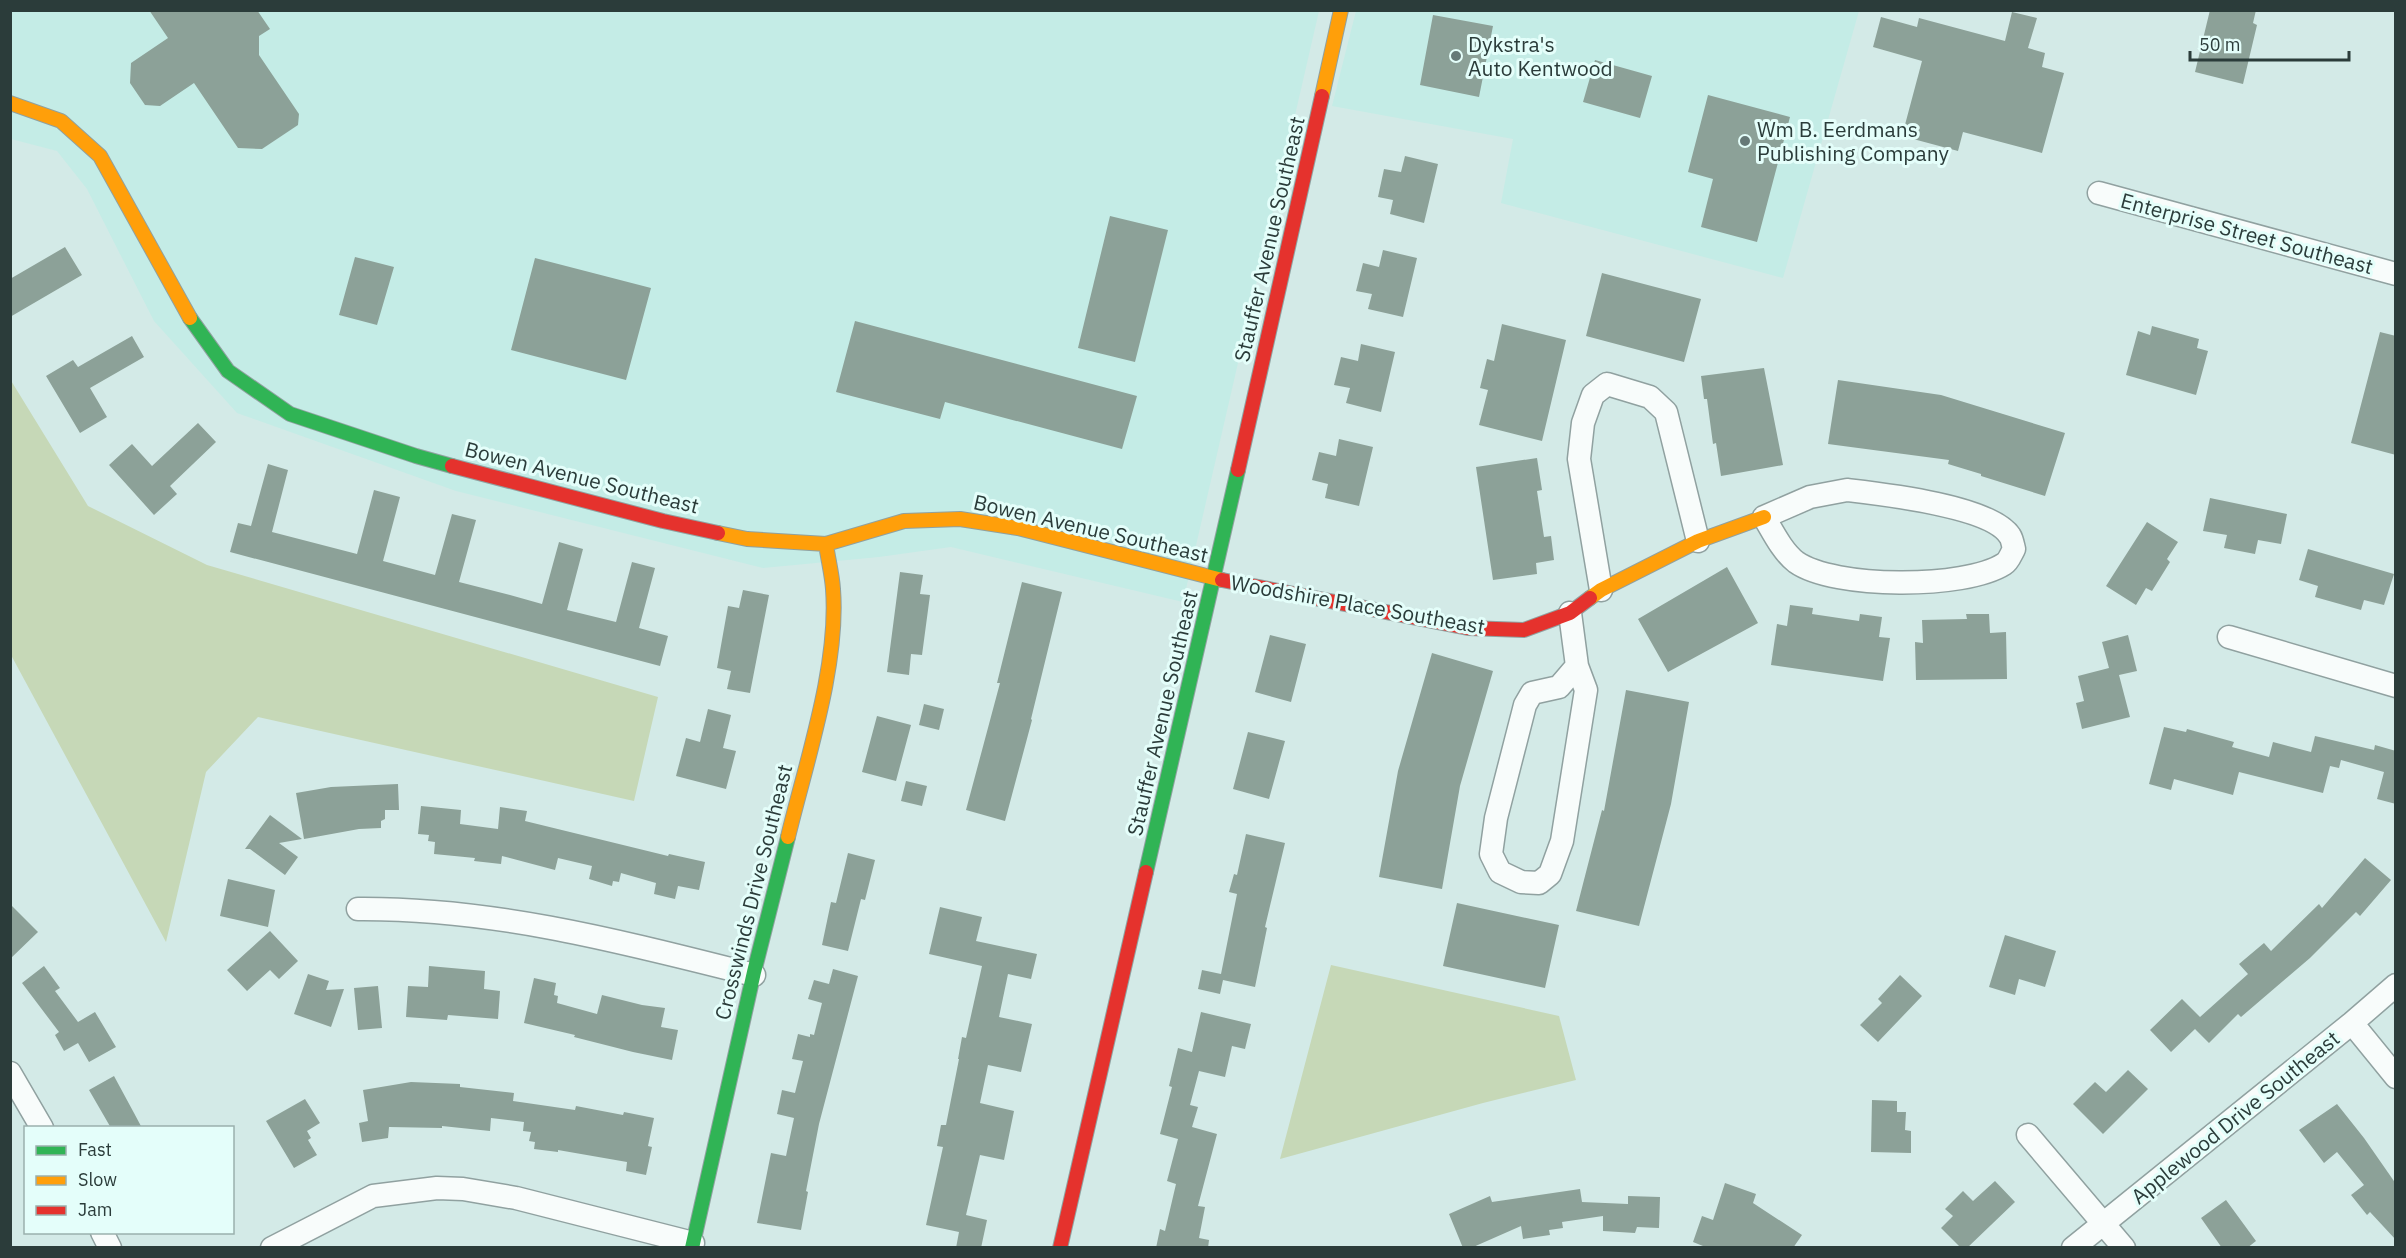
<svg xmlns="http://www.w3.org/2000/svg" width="2406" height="1258" font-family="'IBM Plex Sans',sans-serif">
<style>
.built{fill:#c4ece6}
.green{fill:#c6d8b7}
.building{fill:#8ca198}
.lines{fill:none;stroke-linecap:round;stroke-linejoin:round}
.street-casing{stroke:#90a1a0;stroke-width:25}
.fast-casing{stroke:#90a1a0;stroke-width:16}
.slow-casing{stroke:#90a1a0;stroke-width:16}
.jam-casing{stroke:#90a1a0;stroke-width:16}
.street{stroke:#f8fcfb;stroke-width:22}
.fast{stroke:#30b455;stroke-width:14}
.slow{stroke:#ff9f0a;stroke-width:14}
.jam{stroke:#e5322d;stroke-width:14}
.poi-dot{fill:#667977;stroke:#e4fefa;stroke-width:2}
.labels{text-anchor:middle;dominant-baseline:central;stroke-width:6;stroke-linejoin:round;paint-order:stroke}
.poi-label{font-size:21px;fill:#2b3c3a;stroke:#e4fefa;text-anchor:start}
.street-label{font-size:21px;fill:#2b3c3a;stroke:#e4fefa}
</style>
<rect width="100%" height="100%" fill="#d3eae7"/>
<path class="built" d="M10,11h1309l-136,591 -232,-55 -72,10 -116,11 -307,-77 -219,-78 -83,-92 -67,-132 -30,-38 -46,-12z
M1356,11h503l-76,267 -282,-75 12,-64 -181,-33z"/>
<path class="green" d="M10,379l78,127 119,59 451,132 -24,104 -376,-84 -52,55 -40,170 -155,-287z
M1331,965l228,51 17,64 -93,23 -203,56z"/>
<path class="building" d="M149,10h108l13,19 -11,7v19l40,59 -1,11 -36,24 -24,-1 -44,-65 -34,23 -15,-1 -15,-22 1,-20 37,-25z
M2210,10h46l-3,13 4,2 -14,59 -48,-12z
M2012,12l25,6 -9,30 17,5 -3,14 22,6 -22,80 -79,-21 -5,19 -56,-15 20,-75 -49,-14 8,-30 36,10 2,-9 86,23z
M1433,15l60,11 -14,71 -59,-12z
M1595,60l57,16 -12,42 -57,-16z
M1708,95l82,22 -33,125 -56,-15 12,-48 -25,-7z
M1405,156l33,8 -14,59 -34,-9 3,-14 -15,-3 6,-28 17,3z
M1110,216l58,14 -33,132 -57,-14z
M65,247l17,28 -72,42v-38z
M1383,250l34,8 -14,59 -35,-8 4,-15 -16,-3 7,-28 16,4z
M355,257l39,10 -17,58 -38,-10z
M535,258l116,30 -25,92 -115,-30z
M1602,273l99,26 -17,63 -98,-26z
M855,321l282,75 -15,53 -177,-47 -5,17 -104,-27z
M1502,324l64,16 -24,101 -63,-16 9,-35 -8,-2 7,-29 7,2z
M2152,326l47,13 -2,9 11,3 -12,44 -70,-20 12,-44 12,4z
M2380,332l16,4v119l-45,-12z
M132,336l12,21 -54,31 17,29 -27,16 -34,-57 27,-16 5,7z
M1361,344l34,8 -14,60 -35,-9 4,-15 -16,-3 7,-28 17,4z
M1764,368l19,97 -62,11 -5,-33 -3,1 -6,-45h-3l-3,-23z
M1838,380l103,15 124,38 -20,63 -64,-20v-2l-33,-10 1,-4 -121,-16z
M198,423l18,19 -46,44 7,8 -23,21 -45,-50 23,-21 20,22z
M1339,439l34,8 -14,59 -34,-8 3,-14 -16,-4 7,-28 17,4z
M1537,458l5,32 -5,1 7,46 7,-1 3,24 -18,3 1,11 -44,6 -17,-113z
M268,464l20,6 -16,62 85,22 17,-64 26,7 -17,64 52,14 17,-61 24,6 -17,62 51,13 32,9 17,-62 24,7 -16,61 49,12 16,-60 23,6 -16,60 29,8 -8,30 -430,-114 8,-29 13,3z
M2210,498l77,16 -6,30 -23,-4 -3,14 -31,-6 3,-13 -24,-4z
M2147,522l31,20 -11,17 3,3 -18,29 -6,-3 -10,17 -30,-19z
M2308,549l86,25 -10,31 -20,-5 -3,10 -46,-13 3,-11 -19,-6z
M1727,567l31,56 -90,49 -30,-53z
M900,572l23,3 -3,19 10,1 -8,60 -11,-1 -2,21 -22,-3z
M1022,582l40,10 -31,127 1,1 -27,101 -39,-11 34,-127h-3z
M743,590l26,5 -19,98 -23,-4 4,-18 -14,-3 11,-62 11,2z
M1790,605l23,3 -1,6 47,7 1,-7 22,3 -3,20 11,1 -7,43 -112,-16 6,-41 10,2z
M1966,614h23l1,19 16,-1 1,47 -91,1 -1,-38 8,1 -1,-23 45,-1z
M1270,635l36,9 -15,58 -36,-10z
M2128,635l9,36 -18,4 11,42 -48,12 -6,-26 8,-2 -6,-25 31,-8 -7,-26z
M1432,653l61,18 -33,115 -18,103 -63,-12 19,-106z
M1626,690l63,12 -18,102 -32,122 -63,-15 26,-101 2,1z
M924,704l20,5 -5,21 -20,-5z
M708,709l23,6 -8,33 13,3 -10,38 -50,-13 10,-38 14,4z
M877,716l34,9 -15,56 -34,-9z
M2164,727l22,5 1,-3 47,13 -2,5 37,10 4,-15 38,10 4,-16 59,14 1,-5 21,6v53l-19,-5 7,-27 -43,-12 -2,8 -9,-2 -7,27 -84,-21 -6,23 -59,-16 -3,11 -22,-6z
M1248,732l37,9 -16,58 -36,-10z
M906,781l21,5 -5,20 -21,-5z
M398,784l1,26h-14v9l-4,2v7l-22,1 -55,10 -8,-46 35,-6z
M421,806l40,4 -1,14 38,5 2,-22 27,4 -2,10 143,35 1,-2 36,8 -6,28 -21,-4 -3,13 -21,-5 2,-11 -35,-10 -2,9 -6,-1 -1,5 -23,-7 3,-13 -34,-8 -3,12 -53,-14 -1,8 -27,-3 1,-3 -41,-4 1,-12 -7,-1 1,-6 -11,-1z
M270,815l32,24 -23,4 19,14 -13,18 -35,-26h-5z
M1246,834l39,9 -20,84 2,1 -12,59 -32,-7 -3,14 -22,-5 4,-19 19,4 16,-80 -8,-2 5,-18 3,1z
M848,853l27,7 -10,40 -4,-1 -13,52 -26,-6 9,-43 5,1z
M2365,858l26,22 -31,36 -4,-4 -46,46 -69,59 -3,-3 -29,29 -14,-14 -24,23 -21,-22 32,-31 18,18 48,-43 -9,-10 25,-21 7,8 48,-47 3,4z
M228,879l47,11 -7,37 -48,-11z
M1457,903l102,22 -14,63 -102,-22z
M10,904l28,28 -28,27z
M940,907l42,10 -6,24 61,13 -6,25 -23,-5 -9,43 33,7 -11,48 -33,-7 -8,38 34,8 -10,49 -24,-5 -14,60 21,5 -6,28h-25l3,-16 -33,-7 17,-78 -6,-1 4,-21h5l13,-66h-1l4,-22 4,1 16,-72 -53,-12z
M270,931l28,30 -19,18 -9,-9 -23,21 -20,-21z
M2005,935l51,16 -11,36 -26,-8 -4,16 -26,-8z
M44,966l16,22 -5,3 23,31 17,-10 21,35 -27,15 -11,-19 -14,8 -9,-16 4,-3 -37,-49z
M429,966l56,5 -1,18 16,2 -2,28 -50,-4 -1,5 -41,-3 2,-31 20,1z
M833,969l25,7 -39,148 -13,67 2,1 -7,38 -44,-7 14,-70 15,3 8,-38 -17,-4 5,-24 13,3 8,-32 -11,-2 6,-25 12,3v-3l4,1 8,-32 -14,-4 6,-19 15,4z
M308,974l21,7 -3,9 18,-1 -13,38 -37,-13z
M1900,975l22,21 -44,46 -18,-17 22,-22 -4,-4z
M534,978l22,5 -2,12 4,1 -1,7 40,11 5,-19 40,10 23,3 -4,19 17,3 -6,30 -39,-8 -59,-15 1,-2 -51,-12z
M378,986l4,42 -24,2 -4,-42z
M1201,1012l50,12 -6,25 -13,-3 -7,31 -26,-6 -9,34 8,2 -6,20 25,7 -19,72 7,1 -6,31 10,2 -1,8h-52l4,-19 5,2 11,-47 -9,-3 11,-42 -18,-5 12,-47 -3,-1 9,-38 14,4z
M2128,1070l20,19 -45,45 -30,-30 22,-22 11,10z
M114,1076l20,37 8,15h-31l-22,-38z
M411,1082l49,2v3l54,6 -1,8 62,9 1,-4 47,9 1,-3 30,6 -6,28 4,1 -6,28 -20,-4 1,-9 -69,-12v2l-24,-3 1,-7 -6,-1 2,-9 -8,-1 1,-9 -33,-4 -1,13 -48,-5v2l-53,-1 -1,11 -26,4 -3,-19 9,-2 -5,-31z
M305,1099l15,24 -13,8 4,7 -3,2 9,15 -23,13 -28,-47z
M1872,1100l25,1v11h9l-1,18 6,1v22l-40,-1z
M2337,1104l27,34 32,46v56l-26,-28 -3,3 -16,-20 13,-10 -27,-33 -13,11 -25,-33z
M1995,1181l20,21 -48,46h-6l-20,-20 12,-12 -8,-7 18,-18 10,10z
M1725,1183l31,11 -3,9 49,32 -9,13h-85l-15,-6 9,-26 11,4z
M1580,1189l2,13 46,2v-8l32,1 -1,31 -22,-1 -2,6 -32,-2v-15l-41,6 1,6 -14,2 1,5 -27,4 -2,-13 -50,22h-8l-14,-34 41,-18 2,6z
M2226,1200l30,41 -9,7h-25l-21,-30z"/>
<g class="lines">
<g class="street-casing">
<path id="street" d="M2099,193l297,81
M1847,490c34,4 144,16 163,46 2,3 3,9 4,13 -3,5 -5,12 -10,15 -39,25 -170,25 -208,-2 -14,-11 -23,-30 -32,-45l46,-20z
M1601,590l-22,-131 4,-36 10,-28 14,-11 43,13 16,15 32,129
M1570,613l7,53 9,24 -24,151 -12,33 -11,9 -18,-1 -21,-10 -9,-18 5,-36 29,-113 7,-12 27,-6 18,-21
M2229,637l167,49
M358,909c137,-1 265,33 396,66
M2352,1023l44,54
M10,1073l32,55
M2028,1135l96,113
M102,1232l8,16
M272,1248l101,-52 64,-8 26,1 53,9 177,45
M2073,1248l279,-225 44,-38"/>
</g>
<g class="fast-casing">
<path id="fast" d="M190,318l38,53 62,43 126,42 36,10
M1146,872l92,-402
M692,1248l62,-276 34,-135"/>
</g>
<g class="slow-casing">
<path id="slow" d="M1322,96l19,-86
M10,103l51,18 39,35 90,162
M718,533l29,6 79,5 78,-23 56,-2 58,9 204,52
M1590,598l11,-8 97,-49 66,-24
M788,837c18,-75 51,-171 45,-248 -1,-15 -5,-30 -7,-45"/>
</g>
<g class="jam-casing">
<path id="jam" d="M452,466l211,55 55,12
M1238,470l84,-374
M1222,580l246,48 56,2 46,-17 20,-15
M1060,1248l86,-376"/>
</g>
<use href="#street" class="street"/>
<use href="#fast" class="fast"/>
<use href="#slow" class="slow"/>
<use href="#jam" class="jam"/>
</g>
<g class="poi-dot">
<circle cx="1456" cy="56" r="6"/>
<circle cx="1745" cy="141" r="6"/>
</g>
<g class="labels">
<g class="poi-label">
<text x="1468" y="44">Dykstra's<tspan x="1468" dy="24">Auto Kentwood</tspan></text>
<text x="1757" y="129">Wm B. Eerdmans<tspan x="1757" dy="24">Publishing Company</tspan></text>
</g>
<g class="street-label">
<text transform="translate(2247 233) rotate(15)">Enterprise Street Southeast</text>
<text transform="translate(1269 239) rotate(-77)">Stauffer Avenue Southeast</text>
<text transform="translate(582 477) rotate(14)">Bowen Avenue Southeast</text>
<text transform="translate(1091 528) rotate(13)">Bowen Avenue Southeast</text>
<text transform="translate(1358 604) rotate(10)">Woodshire Place Southeast</text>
<text transform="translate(1162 713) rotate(-77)">Stauffer Avenue Southeast</text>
<text transform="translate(753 892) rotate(-76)">Crosswinds Drive Southeast</text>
<text transform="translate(2235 1117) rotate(-39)">Applewood Drive Southeast</text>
</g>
</g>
<rect width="2406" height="1258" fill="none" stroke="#2b3c3a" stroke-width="24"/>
<rect x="24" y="1126" width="210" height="108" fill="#e4fefa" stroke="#9ab0ad" stroke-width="1.5"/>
<rect x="36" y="1146" width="30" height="9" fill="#30b455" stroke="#9ab0ad" stroke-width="1.5"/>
<text x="78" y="1156" font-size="18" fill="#2b3c3a">Fast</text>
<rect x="36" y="1176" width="30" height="9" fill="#ff9f0a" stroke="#9ab0ad" stroke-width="1.5"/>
<text x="78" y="1186" font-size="18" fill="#2b3c3a">Slow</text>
<rect x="36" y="1206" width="30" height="9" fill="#e5322d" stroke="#9ab0ad" stroke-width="1.5"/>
<text x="78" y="1216" font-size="18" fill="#2b3c3a">Jam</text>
<path d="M2190 51v9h159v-9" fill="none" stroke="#2b3c3a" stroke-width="3"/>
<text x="2199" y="51" font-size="18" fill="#2b3c3a" stroke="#e4fefa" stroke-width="4.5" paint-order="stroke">50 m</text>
</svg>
